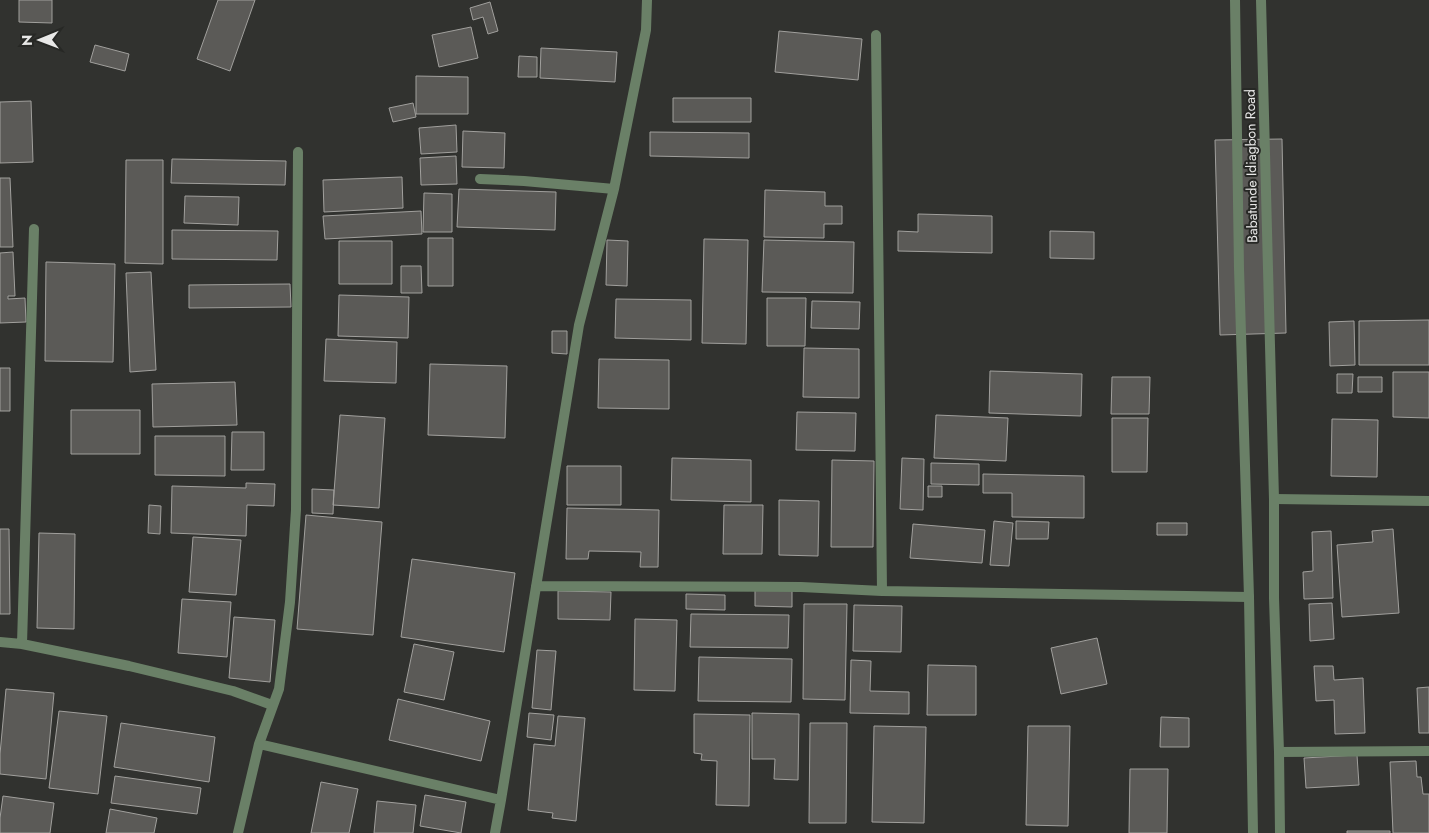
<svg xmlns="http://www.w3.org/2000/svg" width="1429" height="833" font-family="Jost,sans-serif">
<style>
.building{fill:#5b5a57;stroke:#a1a09d}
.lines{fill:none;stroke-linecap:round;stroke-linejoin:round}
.minor{stroke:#6a8067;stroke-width:10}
.tertiary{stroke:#6a8067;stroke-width:10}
.labels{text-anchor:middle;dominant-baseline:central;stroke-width:4;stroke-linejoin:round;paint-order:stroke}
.street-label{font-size:14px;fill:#e8e8e7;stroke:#272825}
</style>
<rect width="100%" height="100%" fill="#31322f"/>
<path class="building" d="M19,0h33v23l-33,-1z
M218,0h37l-25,71 -33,-12z
M490,2l8,29 -10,3 -5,-17 -10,3 -3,-12z
M471,27l7,31 -39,9 -7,-32z
M779,31l83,8 -4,41 -83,-8z
M95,45l34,9 -4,17 -35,-9z
M541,48l76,4 -2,30 -75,-4z
M519,56l18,1v20h-19z
M416,76l52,1v37h-52z
M673,98h78v24h-78z
M31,101l2,61 -33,1v-61z
M413,103l3,14 -23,5 -4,-14z
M456,125l1,27 -36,2 -2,-26z
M463,131l42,2 -1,35 -42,-1z
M650,132l99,1v25l-99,-2z
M1282,139l4,194 -66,2 -5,-195z
M456,156l1,28 -36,1 -1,-27z
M172,159l114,2 -1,24 -114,-2z
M126,160h37v104l-38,-1z
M402,177l1,31 -79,4 -1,-32z
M0,178h10l3,69h-13z
M459,189l97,3 -1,38 -98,-3z
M765,190l60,2v14h17v18h-18v14l-60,-1z
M424,193l28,1v38h-29z
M185,196l54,1 -1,28 -54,-2z
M421,211l1,23 -97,5 -2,-23z
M918,214l74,2v37l-94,-2v-20l20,1z
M172,230l106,1 -1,29 -105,-1z
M1050,231l44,1v27l-44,-1z
M428,238h25v48h-25z
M704,239l44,1 -2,104 -44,-1z
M607,240l21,1 -1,45 -21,-1z
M764,240l90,2 -1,51 -91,-1z
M339,241h53v43h-53z
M13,252l2,44h-7v3l17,-1 1,24 -26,1v-70z
M46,262l69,2 -2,98 -68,-1z
M401,266h20l1,27h-21z
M151,272l5,98 -26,2 -4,-99z
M290,284l1,23 -102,1v-23z
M339,295l70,2 -1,41 -70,-2z
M767,298h39l-1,48h-38z
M616,299l75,1v40l-76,-2z
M812,301l48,1 -1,27 -48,-1z
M1429,320v45h-70v-44z
M1354,321l1,44 -25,1 -1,-44z
M552,331h15v23l-15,-1z
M326,339l71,3 -1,41 -72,-2z
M804,348l55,1v49l-56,-1z
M599,359l70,1v49l-71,-1z
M430,364l77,2 -2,72 -77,-3z
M0,368h10v43h-10z
M990,371l92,3 -1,42 -92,-3z
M1393,372h36v46l-36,-1z
M1337,374h16l-1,19h-15z
M1112,377h38l-1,37h-38z
M1358,377h24v15h-24z
M235,382l2,43 -84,2 -1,-43z
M71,410h69v44h-69z
M797,412l59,1 -1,38 -59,-1z
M340,415l45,3 -6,90 -46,-3z
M936,415l72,3 -2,43 -72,-3z
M1112,418h36l-1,54h-35z
M1332,419l46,1 -1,57 -46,-1z
M232,432h32v38h-33z
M155,436h70v40l-70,-1z
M672,458l79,2v42l-80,-2z
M902,458l22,1 -1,51 -23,-1z
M832,460l42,1 -1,86h-42z
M931,463l48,1v21l-48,-1z
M567,466h54v39h-54z
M983,474l101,2v42l-72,-1v-24h-29z
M246,483l29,1 -1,22 -27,-1 -1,31 -75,-3 1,-47 74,2z
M928,486h14v11h-14z
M312,489l22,1 -1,24 -21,-1z
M779,500l40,1 -1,55 -39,-1z
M149,505l12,1 -1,28 -12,-1z
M724,505h39l-1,49h-39z
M567,508l92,2 -1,57h-18l1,-15 -52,-1 -1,8h-22z
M306,515l76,7 -9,113 -76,-6z
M994,521l19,2 -4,43 -19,-1z
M1016,521l33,1 -1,17h-32z
M1157,523h30v12h-30z
M913,524l72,6 -3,33 -72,-5z
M0,529h9l1,85h-10z
M1393,529l6,84 -57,4 -5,-72 36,-3 -1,-11z
M1331,531l2,67 -29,1 -1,-27 10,-1 -1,-39z
M39,533l36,1 -1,95 -37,-1z
M193,537l48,3 -5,55 -47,-3z
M412,559l103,14 -11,79 -103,-15z
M755,589h37v18l-37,-1z
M558,591l53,1 -1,28 -52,-1z
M686,594l39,1v15l-39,-1z
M182,599l49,3 -4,55 -49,-4z
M1332,603l2,36 -24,2 -1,-37z
M804,604h43l-2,96 -42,-1z
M854,605l48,1 -1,46 -48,-1z
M691,614l98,1 -1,33 -98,-1z
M234,617l41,3 -5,62 -41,-4z
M635,619l42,1 -2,71 -41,-1z
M1097,638l10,46 -46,10 -10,-46z
M414,644l40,8 -10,48 -40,-8z
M537,650l19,1 -5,59 -19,-2z
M699,657l93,2 -1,43 -93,-1z
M851,660l20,1 -1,30 39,1v22l-59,-1z
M928,665l48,1v49h-49z
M1314,666h19l1,14 29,-2 2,55 -30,1 -1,-34 -18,1z
M1429,687v46h-10l-2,-45z
M6,689l48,4 -8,86 -46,-5v-20z
M398,699l92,22 -9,40 -92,-21z
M59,711l48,5 -9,78 -49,-6z
M529,713l25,2 -3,25 -24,-3z
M752,713l47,1 -1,66 -24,-1 1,-20h-23z
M694,714l56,1 -1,91 -33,-1 1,-44 -16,-1 1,-6 -8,-1z
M558,716l27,2 -9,103 -24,-3 1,-5 -25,-3 6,-66 21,2z
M1161,717l28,1v29h-29z
M121,723l94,14 -6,45 -95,-15z
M810,723h37l-1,100h-37z
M874,726l52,1 -2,96 -52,-1z
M1028,726h42l-2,100 -42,-1z
M1357,755l2,30 -53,3 -2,-30z
M1416,761l1,16h4l2,17h6v39h-36l-3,-71z
M1130,769h38l-1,64h-38z
M115,776l86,12 -4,26 -86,-11z
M321,782l37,7 -9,44h-38z
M425,795l41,7 -5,31 -41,-7z
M3,796l51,7 -4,30h-50v-15z
M377,801l39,4 -3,28h-39z
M110,809l47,9 -3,15h-48z
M1347,831h43v2h-43z"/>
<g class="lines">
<path class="minor" d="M876,35l6,556
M480,179l44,2 90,8
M1274,499l155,2
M536,586l265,1 81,4 367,6
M0,642l22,2 107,22 104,25 39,14
M22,644l12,-415
M259,744l242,56
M1279,752l150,-1
M238,833l21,-89 20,-55 11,-87 6,-92 2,-358
M495,833l6,-33 78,-475 35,-136 32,-159 1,-30"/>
<path class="tertiary" d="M1235,0l4,268 10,329 4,236
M1261,0l13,499v99l5,154 1,81"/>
</g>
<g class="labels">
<g class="street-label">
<text transform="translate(1251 166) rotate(-91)">Babatunde Idiagbon Road</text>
</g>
</g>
<g transform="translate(40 40) rotate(269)" stroke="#272825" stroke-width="4" paint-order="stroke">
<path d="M0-4L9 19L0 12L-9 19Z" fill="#e8e8e7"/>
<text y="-8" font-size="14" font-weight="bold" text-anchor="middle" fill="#e8e8e7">N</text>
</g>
</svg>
